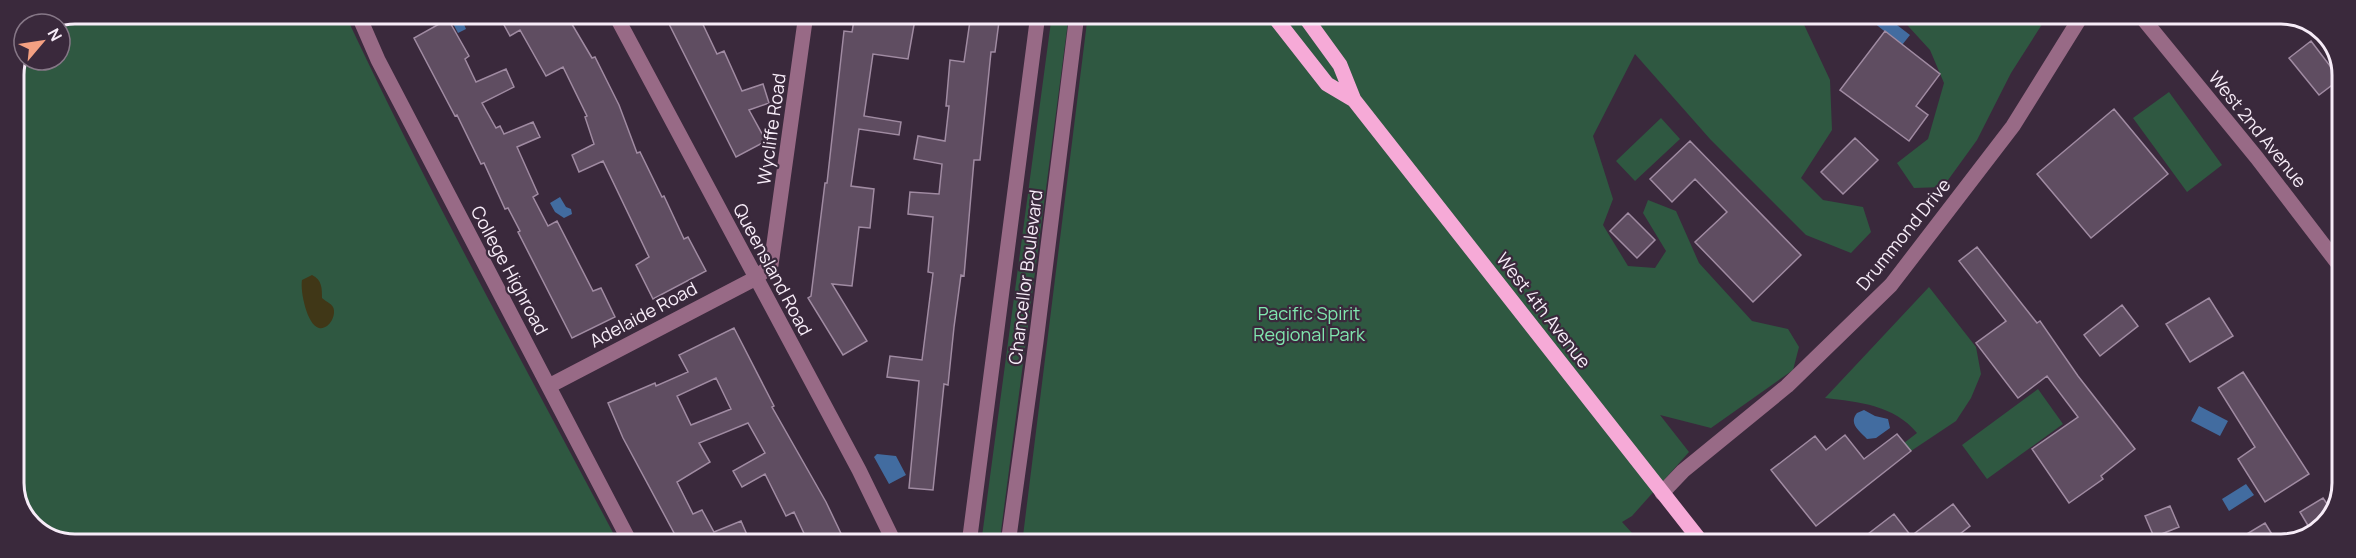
<svg xmlns="http://www.w3.org/2000/svg" width="2356" height="558" font-family="Manrope,sans-serif">
<style>
.green{fill:#2f5841}
.sand{fill:#403717}
.water{fill:#426ca0}
.building{fill:#5f4d61;stroke:#a08ba2;stroke-width:1.5;fill-rule:evenodd}
.lines{fill:none;stroke-linecap:round;stroke-linejoin:round}
.minor{stroke:#986a86;stroke-width:15}
.major{stroke:#f6aad7;stroke-width:15}
.labels{text-anchor:middle;dominant-baseline:central;stroke-width:4.5;stroke-linejoin:round;paint-order:stroke}
.street-label{font-size:18px;fill:#f7ecf8;stroke:#3a293c}
.park-label{font-size:18px;fill:#80e6ae;stroke:#3a293c}
.rim{fill:none;stroke:#f7ecf8;stroke-width:3}
</style>
<rect width="100%" height="100%" fill="#3a293c"/>
<path class="green" d="M75,14h270c84,180 181,354 274,530l-556,-1 -34,-19 -15,-33v-416l10,-25v10h36v-36h-11z
M1052,14h17l-68,517 -2,13h-18z
M1088,14h711l31,66 2,50 -31,48 22,22 40,7 8,25 -20,21 -45,-18 -96,-96 -75,-85 -42,82 20,63 -10,26 25,41 27,2 11,-17 -23,-38 5,-13 28,11 23,52 53,58 36,8 11,18 -6,23 -82,58 -51,-13 29,37 -57,64 -10,6 20,22h-620z
M1898,15h150l-37,58 -34,67 -34,47 -29,1 -17,-25 31,-24 16,-56 -14,-33z
M2169,92l53,73 -35,27 -54,-74z
M1661,118l19,21 -45,42 -19,-20z
M1929,287l47,60 5,27 -10,24 -15,23 -45,30 -7,-8 13,-10c-23,-28 -58,-31 -92,-35z
M2038,389l25,35 -76,55 -25,-34z"/>
<path class="sand" d="M312,275c10,5 10,13 10,23 4,4 9,5 11,9 4,8 -4,23 -14,21 -12,-3 -19,-37 -17,-48z"/>
<path class="water" d="M455,14h15l2,3 -9,5 3,7 -8,4 -9,-17z
M1864,15h20l26,20 -8,10z
M560,197l6,10 5,2 1,5 -8,4 -9,-6 -5,-9z
M2199,406l29,15 -8,15 -29,-15z
M1864,410l11,6 13,3 2,9 -14,10 -9,1c-7,-8 -19,-15 -10,-26z
M877,454l19,2 10,19 -17,9 -15,-27z
M2246,484l8,11 -25,16 -7,-12z"/>
<path class="building" d="M498,14h68l26,44 3,-1 24,48 18,48 3,-1 22,45 2,-1 20,43 4,-2 18,34 -53,28 -17,-34 13,-8 -46,-96 -24,11 -7,-17 22,-11 -9,-27 2,-1 -24,-49 -17,9 -26,-46 -10,6z
M664,14h34l19,40 7,-3 18,40 21,-7 6,19 -20,7 17,31 -30,16z
M855,14h61l-8,45 -35,-5 -9,62 37,6 -2,13 -40,-6 -8,57 23,3 -4,39 -11,-1 -7,59 -20,-2 35,57 -24,14 -35,-57 3,-2 14,-113h2l17,-152 8,1z
M971,14h29l-5,38h-4l-11,108h-6l-10,116 -3,-1 -7,52 -6,58 -4,-1 -11,106 -24,-2 10,-107 -32,-4 3,-21 32,4 11,-87 -5,-1 5,-55 -25,-3 2,-22 29,2 3,-30 -28,-5 4,-23 27,5 4,-35h-3l4,-46 14,2z
M448,19l21,37 -4,3 11,23 30,-13 8,18 -32,16 14,25 4,-2 4,8 29,-12 7,15 -23,10 21,47 -5,3 15,29 9,-5 36,70 8,-3 14,29 -43,21 -54,-106 2,-1 -12,-23 -3,1 -21,-46 -3,1 -24,-49 -2,1 -41,-78z
M1885,31l55,43 -24,32 12,9 -19,26 -69,-51z
M2311,41l29,38 -21,16 -30,-37z
M2114,109l54,65 -77,64 -54,-64z
M1855,138l23,22 -35,34 -22,-22z
M1690,141l111,114 -48,47 -58,-60 32,-30 -32,-33 -23,23 -22,-23z
M1628,213l27,27 -18,18 -27,-27z
M1977,247l60,76 3,-2 38,55 57,73 -34,27 2,3 -34,24 -37,-54 46,-32 -31,-41 -29,22 -42,-55 30,-22 -47,-60z
M2209,298l24,38 -43,26 -24,-38z
M2122,305l16,21 -38,30 -16,-21z
M734,328l40,78 -2,1 54,95 20,42h-37l-15,-32 -8,4 -21,-42 -23,13 -9,-16 32,-18 -17,-30 -49,20 11,19 -33,20 16,32 9,-4 12,22 27,-11 10,23h-71l-57,-106 -15,-35 47,-20 1,3 32,-14 -9,-17zM716,378l15,31 -40,16 -14,-29z
M2243,372l66,102 -44,28 -27,-43 17,-12 -37,-59z
M1897,434l14,17 -95,75 -45,-56 44,-34 11,14 19,-15 19,24z
M2323,498l9,13 -13,21 -6,2 -13,-22z
M1953,504l17,22 -23,18h-92l39,-30 17,22z
M2170,506l9,21 -25,10 -9,-21z
M2265,523l13,21h-48z"/>
<g class="lines">
<path class="minor" d="M358,14l20,46 253,484
M615,14l244,456 36,74
M2140,15l117,143 85,111
M549,386l207,-108 15,-13 35,-251
M1662,493l21,-22 104,-85 104,-101 122,-159 69,-111
M969,544l69,-530
M1008,544l28,-202 41,-328"/>
<path class="major" d="M1272,14l55,70 27,16
M1303,14l37,51 14,35 349,444"/>
</g>
<g class="labels">
<g class="street-label">
<text transform="translate(771 129) rotate(-82)">Wycliffe Road</text>
<text transform="translate(2258 129) rotate(51)">West 2nd Avenue</text>
<text transform="translate(1903 234) rotate(-51)">Drummond Drive</text>
<text transform="translate(773 269) rotate(62)">Queensland Road</text>
<text transform="translate(510 270) rotate(62)">College Highroad</text>
<text transform="translate(1025 277) rotate(-83)">Chancellor Boulevard</text>
<text transform="translate(1544 310) rotate(52)">West 4th Avenue</text>
<text transform="translate(643 314) rotate(-28)">Adelaide Road</text>
</g>
<g class="park-label">
<text x="1309" y="313">Pacific Spirit<tspan x="1309" dy="21">Regional Park</tspan></text>
</g>
</g>
<path d="M0 0H2356V558H0ZM75 24H2281A51 51 0 0 1 2332 75V483A51 51 0 0 1 2281 534H75A51 51 0 0 1 24 483V75A51 51 0 0 1 75 24Z" fill="#3a293c" fill-rule="evenodd"/>
<path class="rim" d="M75 24H2281A51 51 0 0 1 2332 75V483A51 51 0 0 1 2281 534H75A51 51 0 0 1 24 483V75A51 51 0 0 1 75 24Z"/>
<g transform="translate(42 42) rotate(61)"><circle r="28" fill="#3a293c" stroke="#867787" stroke-width="1.5"/>
<path d="M0-4.5L10 22L0 15L-10 22Z" fill="#f3a082"/>
<text y="-9" font-size="16" font-weight="bold" text-anchor="middle" fill="#f7ecf8">N</text>
</g>
</svg>
